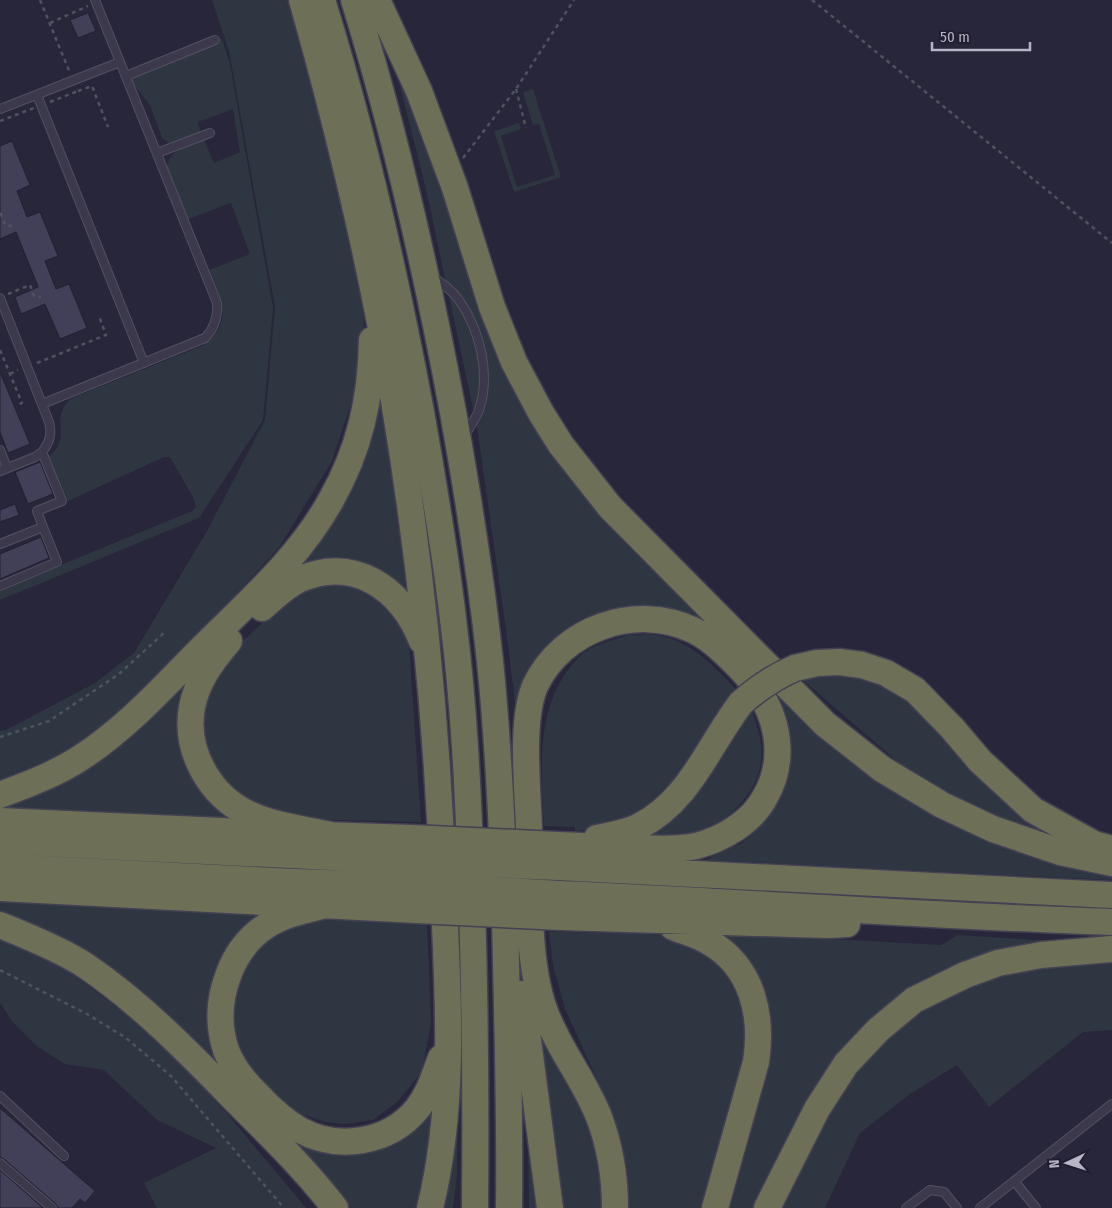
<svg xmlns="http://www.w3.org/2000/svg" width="1112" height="1208" font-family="'Fira Sans Condensed',sans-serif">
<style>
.green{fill:#2e3741}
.building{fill:#424058;stroke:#222032}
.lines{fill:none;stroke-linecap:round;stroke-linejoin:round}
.service-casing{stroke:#535163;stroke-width:10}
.motorway-casing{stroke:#434153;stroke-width:29}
.path{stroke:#4d545e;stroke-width:2.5;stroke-dasharray:4 4;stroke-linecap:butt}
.service{stroke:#3b394b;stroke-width:8}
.motorway{stroke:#6d7057;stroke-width:26}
.motorway-bridge-casing{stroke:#434153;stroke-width:29;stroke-linecap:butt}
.motorway-bridge{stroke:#6d7057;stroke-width:26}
</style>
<rect width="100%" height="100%" fill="#27263a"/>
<path class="green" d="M212,0h85l63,290 4,31 -2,50 -30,90 -52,85 -63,70 -69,67 -12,18 -55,45 -51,27 -30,10v-52l6,-1 89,-47 39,-30 73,-122 58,-111 10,-113 -46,-256z
M222,39l8,25 43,244 -10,112 -64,98 -199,82v-10l192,-79 4,-4 -2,-8 -24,-42h-6l-96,44 -19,-45c25,-20 -2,-37 23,-58l130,-52c33,-21 19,-47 7,-76l41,-16 -19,-51 -43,16 -21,-52c3,-18 20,-21 35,-28l2,1 10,23 26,-11 -7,-43 -35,13 2,8 -1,3 -30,10 -7,-5 -12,-33 -17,-21 -1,-4 5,-6z
M405,84l100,288 214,259 -27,-15 -32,-9 -42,3 -33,13 -67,105 -10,-84 -31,-217 -50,-233 -27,-108z
M533,89l28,88 -47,15 -20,-61 25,-8 2,6 -20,7 16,51 38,-12 -16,-51 -6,1 -10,-33z
M381,376l27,230 -14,-16 -93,-16 -87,76 -27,88 68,85 -255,-13v-10l56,-21 250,-232z
M314,583h44l31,20 20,41 12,178 -134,-3 -41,-14 -34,-35 -12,-48 19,-58 74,-71z
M629,635c8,0 19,-1 27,0 35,5 58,32 81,55l-68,101 -29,23 -34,14 -31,3v-4l-31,-1c-3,-58 -10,-125 36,-170 13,-12 32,-16 49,-21z
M821,670l74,13 187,160 -38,-8 -73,-28 -66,-39 -107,-92z
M779,685l243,165 66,22 24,3v5l-407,-20 37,-17 23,-22 13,-20 9,-30 -16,-81z
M752,711c3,10 8,22 9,33 6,48 -39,86 -82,95 -16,3 -38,0 -54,0z
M0,898l273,13 -35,25 -24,104 112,108 110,-49 -14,109h-77l-151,-166 -194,-125z
M344,919l83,4 4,100 -9,49 -25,30 -24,18 -28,4 -20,-2 -21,-7 -18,-9 -25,-23 -18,-24 -10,-30 -3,-32 16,-38 26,-24 31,-15z
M549,932l85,1 30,2 45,18 34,41 5,60 -43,154h-76l-6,-57 -15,-48 -43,-94 -12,-44z
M718,933l223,12 17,-10 128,8 -195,65 -134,200h-34l39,-145z
M0,938l67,32 93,70 64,70 82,98h-149l-13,-25 72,-35 -59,-28 -53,-50 -39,-6 -27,-17 -26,-26 -12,-18z
M1112,957v73l-29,2 -94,75 -32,-42 -47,29 -50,39 -35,75h-47l56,-113 67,-75 98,-48z
M533,988l70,175 1,45h-45z
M458,1063l-1,112 -4,33h-13z
M527,1084l16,124h-14z"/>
<path class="building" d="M88,13l8,18 -18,7 -8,-18z
M12,141l18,44 -13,6 10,26 13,-5 18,44 -13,5 11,28 13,-5 18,44 -27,11 -15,-35 -24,10 -6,-17 23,-10 -1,-3 -21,-52 -16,7v-93z
M0,372l30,72 -22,9 -8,-21z
M40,462l13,32 -25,10 -13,-32z
M15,504l4,11 -19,7v-12z
M41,537l8,21 -49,21v-25z
M0,1108l95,83 -10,12 -5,-4 -8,9h-14l-2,-4 -52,-45 -4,-2z
M0,1170l43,38h-43z"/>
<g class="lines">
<g class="service-casing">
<path id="service" d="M95,0l25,62
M126,76l89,-36
M37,95l107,268
M0,109l120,-47 97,241c1,14 -2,25 -12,35l-163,66
M157,153l53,-20
M433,277c10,7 19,13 26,23 21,30 32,74 20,110 -4,10 -10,18 -15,27
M0,298l49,124c3,12 1,20 -7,30l20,49 -25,10 6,16 -43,17
M0,450l7,18
M0,471l35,-14 7,-5
M0,586l57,-24 -14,-35
M0,1096l64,60
M0,1163l52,45
M1015,1182l21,26
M906,1208l24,-18 14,2 13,16
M980,1208l132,-104"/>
</g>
<g class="motorway-casing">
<path id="motorway" d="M302,0c37,131 70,267 92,401 27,160 43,321 49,483 5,107 13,219 -13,324
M322,0c42,135 73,273 99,412 12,69 24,137 32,207 11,85 15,171 18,257 4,111 5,221 4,332
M354,0c42,135 73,273 99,412 15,83 28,166 37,249 10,100 14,201 16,301 2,82 4,164 3,246
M377,0l42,91 36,97 37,119 22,55 27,51 20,32 49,62 215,217 57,45 60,36 51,24 67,23 52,11
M262,608c11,-10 22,-21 36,-28 56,-25 103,8 124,61
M229,641c-17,20 -32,40 -37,66 -8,44 18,89 57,107 26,12 55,15 82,21
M795,668l22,-5 22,-1 23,3 24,8 29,17 37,38 28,33 53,49 61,34 18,5
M0,795c29,-11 56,-21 82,-38 46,-30 82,-71 120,-109 46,-46 98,-91 129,-148 29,-51 40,-102 41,-160
M0,821l265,12 147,5
M597,838c14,-3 29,-5 41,-11 52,-26 70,-81 103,-124
M0,841l414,20
M557,845c27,1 54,2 81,3 19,1 40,2 58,-2 27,-7 56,-24 69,-49 10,-17 14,-36 12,-56 -3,-30 -18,-54 -39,-75 -13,-13 -28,-28 -45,-36 -57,-27 -131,-2 -158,56 -15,35 -7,105 -6,144 1,54 -3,128 15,179 13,38 40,70 55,108 11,29 16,60 16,91
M0,867l294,15 121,4
M558,867l554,28
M0,888l416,22
M560,894c184,8 368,22 552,28
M326,905c-20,5 -42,9 -60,21 -18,12 -31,30 -38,50 -9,24 -10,50 -2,74 7,18 19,33 33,46 12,13 25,25 41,34 38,21 89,13 117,-21 12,-15 17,-33 24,-51
M561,917l230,7 38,1 18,-1
M0,925c25,10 64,26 86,41 56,38 104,88 151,136 34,34 69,68 98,106
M673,927c12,5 25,8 36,15 44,25 54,74 47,120l-41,146
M522,994l28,214
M767,1208l50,-99 29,-45 32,-34 36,-30 51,-25 33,-12 43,-8 71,-6"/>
</g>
<path class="path" d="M40,0l30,73
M812,0l300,243
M50,23l38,-17
M516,89l10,39
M78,91l14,-5 16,41
M50,102l28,-11 -1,-2
M0,121l34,-13
M463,158l53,-69 58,-89
M0,214h1l4,11 7,1
M8,294l22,-9 4,11 7,1
M0,350l22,53 -6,2
M37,363l69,-28 -7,-19
M10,374l8,-4
M0,737l49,-16 70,-47 46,-42
M0,970l87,44 39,24 45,38 113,132"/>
<use href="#service" class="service"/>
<use href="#motorway" class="motorway"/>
<g class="motorway-bridge-casing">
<path id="motorway-bridge" d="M741,703c17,-15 33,-26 54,-35
M412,838l145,7
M414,861l144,6
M415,886l145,8
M416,910l145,7"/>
</g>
<use href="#motorway-bridge" class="motorway-bridge"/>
</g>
<g transform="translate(1067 1163) rotate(266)" stroke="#201e30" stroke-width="4" paint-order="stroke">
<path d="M0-4L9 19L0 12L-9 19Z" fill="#b7b5c6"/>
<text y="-8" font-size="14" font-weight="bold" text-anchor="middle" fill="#b7b5c6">N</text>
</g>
<path d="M932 42v8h98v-8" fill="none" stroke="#b7b5c6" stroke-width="2.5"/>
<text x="940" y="42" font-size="15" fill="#b7b5c6" stroke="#201e30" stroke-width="4" paint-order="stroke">50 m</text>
</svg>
